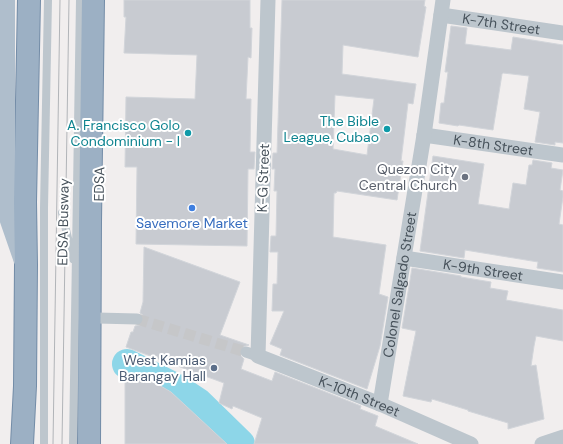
<svg xmlns="http://www.w3.org/2000/svg" width="563" height="444" font-family="'DM Sans',sans-serif">
<style>
.lines{fill:none;stroke-linecap:round;stroke-linejoin:round}
.river{stroke:#8dd6e8;stroke-width:30}
.building{fill:#c8cbd1;stroke:#d2d5da;fill-rule:evenodd}
.pedestrian-tunnel{stroke:#c6c7c9;stroke-width:11;stroke-dasharray:11 5.5;stroke-linecap:butt}
.trunk-casing{stroke:#738ca7;stroke-width:24}
.service{stroke:#bdc6cd;stroke-width:8}
.pedestrian{stroke:#bdc6cd;stroke-width:11}
.minor{stroke:#bdc6cd;stroke-width:15}
.primary{stroke:#afbecc;stroke-width:22}
.trunk{stroke:#9cb0c4;stroke-width:22}
.tram{stroke:#b1b4b8;stroke-width:1}
.culture-dot{fill:#0f9aa8;stroke:#fff;stroke-width:1.5}
.worship-dot{fill:#6b7280;stroke:#fff;stroke-width:1.5}
.shop-dot{fill:#3f7fe0;stroke:#fff;stroke-width:1.5}
.service-dot{fill:#5c6f8a;stroke:#fff;stroke-width:1.5}
.labels{text-anchor:middle;dominant-baseline:central;stroke-width:4;stroke-linejoin:round;paint-order:stroke}
.street-label{font-size:14px;fill:#47525b;stroke:#fff}
.culture-label{font-size:14px;fill:#0d838f;stroke:#fff;text-anchor:end}
.worship-label{font-size:14px;fill:#5b616d;stroke:#fff;text-anchor:end}
.shop-label{font-size:14px;fill:#366cbe;stroke:#fff}
.service-label{font-size:14px;fill:#4e5e75;stroke:#fff;text-anchor:end}
</style>
<rect width="100%" height="100%" fill="#f1eeee"/>
<g class="lines">
<path class="river" d="M127,364l50,25 21,14 42,41"/>
</g>
<path class="building" d="M124,0h126v28h2l-1,30 -3,-1 -2,42h5l-1,53h5l-1,17h-6l-1,77 -111,-2 1,-77h-12l1,-70 69,2 2,-44 -73,-2 2,-36h-2z
M282,0h143l-1,6 2,1 -8,50 -75,-12 -1,29 74,10 -3,20 -5,-1 -7,58h2l-6,39 -60,-9 -1,2h-2l-1,44 53,8 -7,49 9,3 -8,49 -13,43 -87,-34 2,-6 -12,-5 14,-33h-12l1,-27h4l1,-32h-8l1,-16h5l1,-45h-3l1,-22h-3l1,-16h4zM335,95l39,4 -7,56 -34,-6z
M451,26l16,2 -2,16 46,6 2,-13 50,8v98l-8,-1v3l-20,-3 5,-30 -16,-3 5,-33 -26,-3 -1,1 -9,56 -34,-5 -1,1 -19,-3 2,-20h3l4,-31h-3z
M433,156l51,8 -6,40 31,5 4,-26 13,2 3,-20h3l1,-5 19,3 -1,5 12,2 -3,20 3,1v6l-4,27 4,1v47l-26,-4 1,-6 -73,-12 -1,8 -44,-7z
M144,247l96,35 -20,53 29,10 -7,2 -3,3 2,6 3,3 -3,10 31,12 3,-9 86,34 -1,3 18,7 -3,10 43,18h-164l8,-26 -29,-12 -1,3 -13,-6 5,-20 -98,-36 5,-15h2l2,-6 6,-1 3,-5 -1,-5 -3,-2 3,-11z
M412,268l49,8v1l30,5 -1,6 18,3 -2,9 57,10v31l-27,-5 -2,10 -3,20 5,-1 8,54 -36,10v-6l-40,-12v-1l-36,-11 -1,3 -28,-6 13,-65 -14,-3z
M125,376l27,5 19,11 56,52h-102z"/>
<g class="lines">
<path class="pedestrian-tunnel" d="M137,319l109,33"/>
<g class="trunk-casing">
<path id="trunk" d="M22,444l3,-58 1,-121 -1,-63 4,-202
M89,444l1,-222 3,-222"/>
</g>
<path class="service" d="M62,213l11,46
M44,444v-236l4,-208
M73,444l7,-444"/>
<path class="pedestrian" d="M97,318l40,1
M246,352l12,4"/>
<g class="minor">
<path id="s1" d="M268,0l-10,356 122,48 91,40"/>
<path id="s2" d="M441,15l122,18"/>
<path id="s3" d="M424,135l139,20"/>
<path id="s4" d="M404,258l159,24"/>
<path id="s5" d="M380,404l44,-269 19,-135"/>
<path d="M542,444l21,-7"/>
</g>
<path class="primary" d="M4,0v200l20,58"/>
<use href="#trunk" class="trunk"/>
<path class="tram" d="M53,444l7,-444
M62,444l7,-444"/>
</g>
<g class="culture-dot">
<circle cx="387" cy="129" r="4"/>
<circle cx="188" cy="133" r="4"/>
</g>
<circle class="worship-dot" cx="465" cy="177" r="4"/>
<circle class="shop-dot" cx="192" cy="208" r="4"/>
<circle class="service-dot" cx="214" cy="368" r="4"/>
<g class="labels">
<g class="street-label">
<text stroke="none"><textPath href="#s2" startOffset="61">K-7th Street</textPath></text>
<text stroke="none"><textPath href="#s3" startOffset="70">K-8th Street</textPath></text>
<text transform="translate(263 178) rotate(-88)">K-G Street</text>
<text transform="translate(99 184) rotate(-89)">EDSA</text>
<text transform="translate(63 222) rotate(-89)">EDSA Busway</text>
<text stroke="none"><textPath href="#s4" startOffset="80">K-9th Street</textPath></text>
<text stroke="none"><textPath href="#s5" startOffset="121">Colonel Salgado Street</textPath></text>
<text stroke="none"><textPath href="#s1" startOffset="465">K-10th Street</textPath></text>
</g>
<g class="culture-label">
<text x="379" y="121">The Bible<tspan x="379" dy="16">League, Cubao</tspan></text>
<text x="180" y="125">A. Francisco Golo<tspan x="180" dy="16">Condominium - I</tspan></text>
</g>
<g class="worship-label">
<text x="457" y="169">Quezon City<tspan x="457" dy="16">Central Church</tspan></text>
</g>
<g class="shop-label">
<text x="192" y="223">Savemore Market</text>
</g>
<g class="service-label">
<text x="206" y="360">West Kamias<tspan x="206" dy="16">Barangay Hall</tspan></text>
</g>
</g>
</svg>
